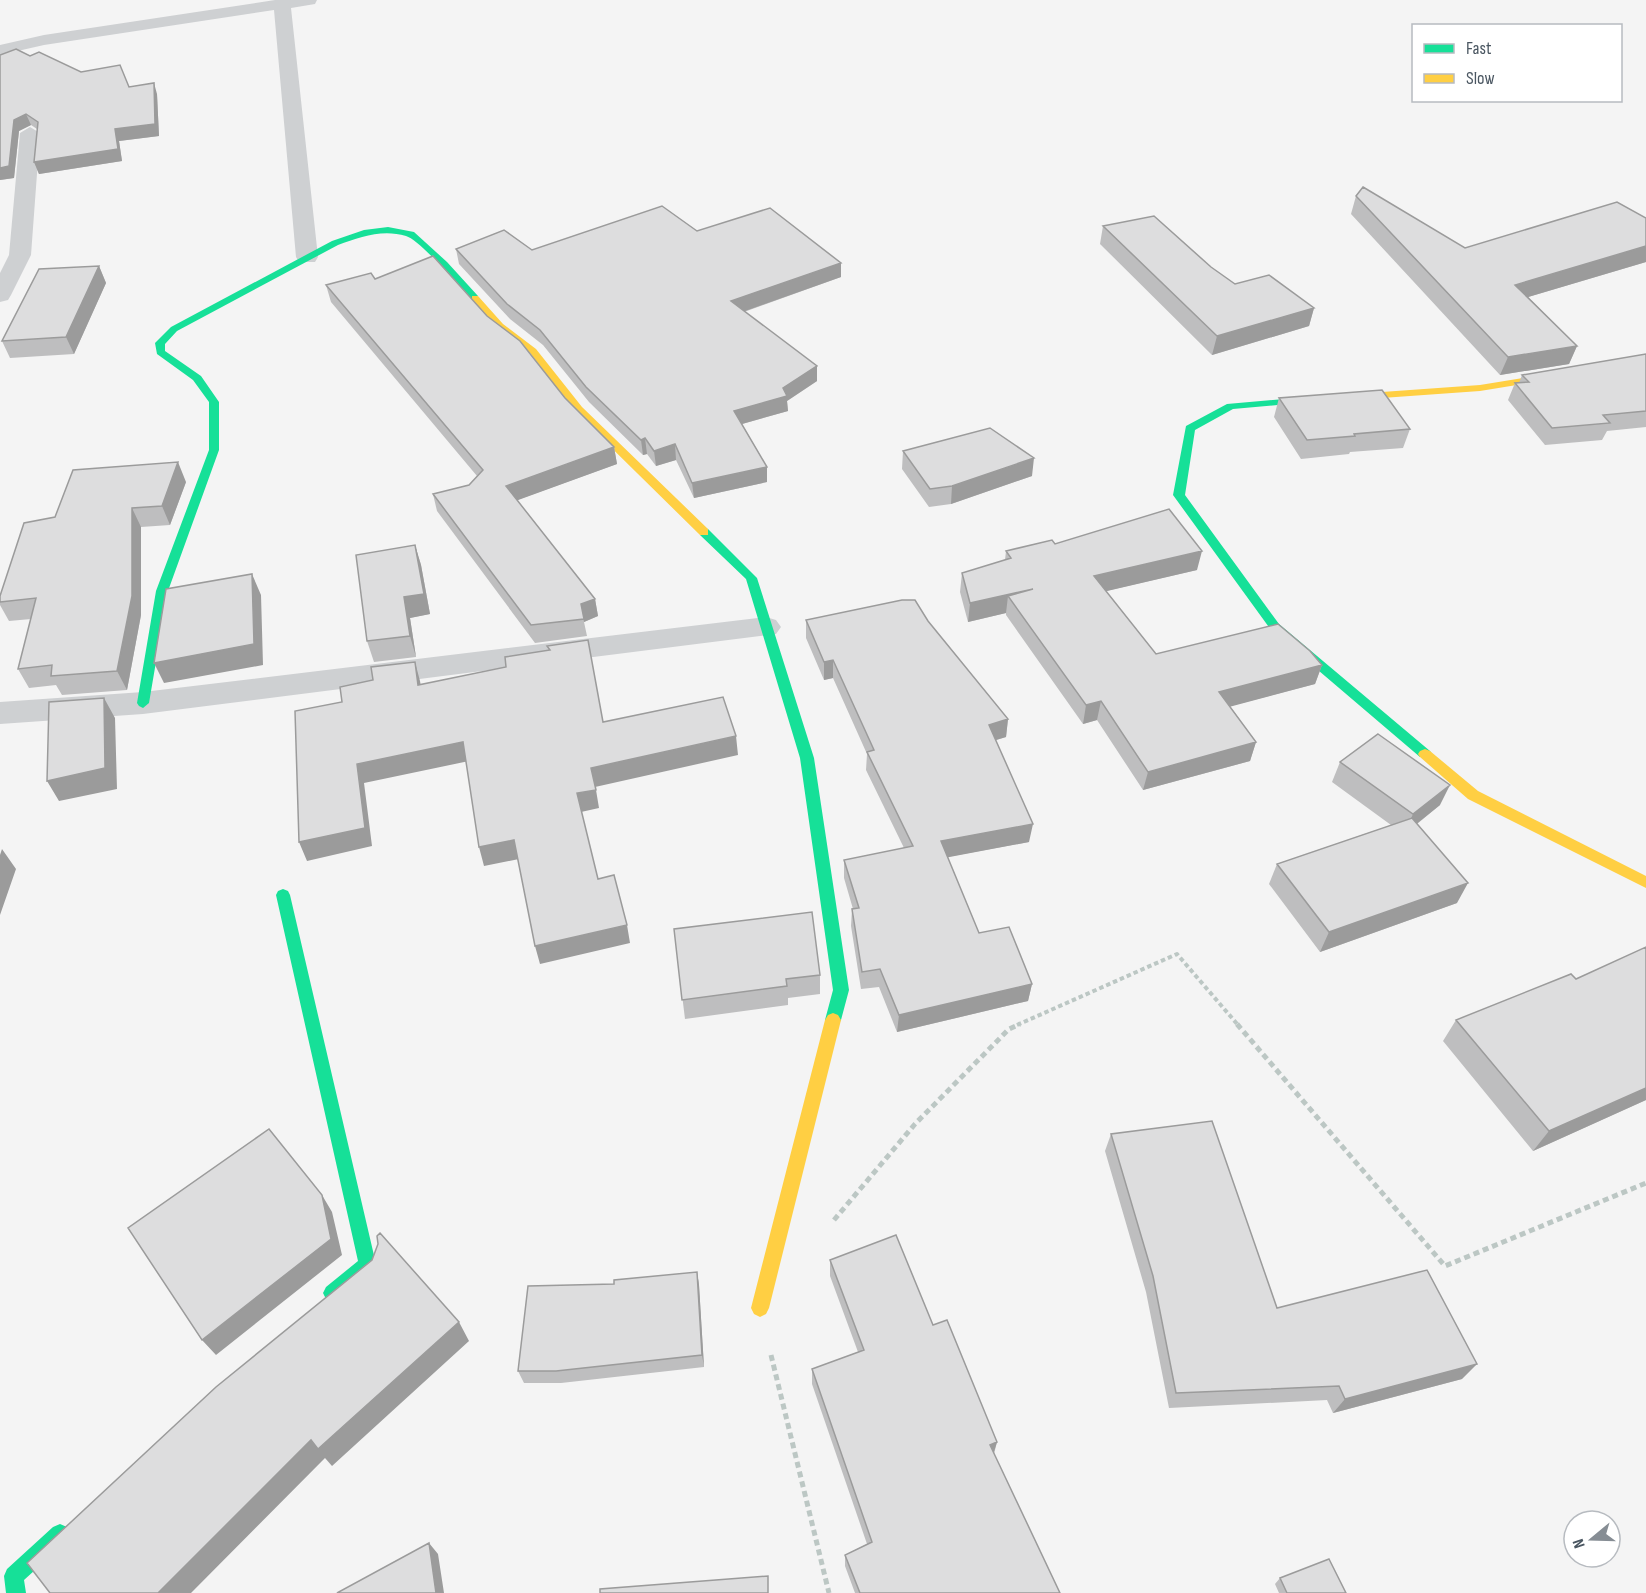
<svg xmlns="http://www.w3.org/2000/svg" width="1646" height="1593" font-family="'Sofia Sans Condensed',sans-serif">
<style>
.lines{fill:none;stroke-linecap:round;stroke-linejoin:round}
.path-far1{stroke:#bcc7c4;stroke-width:4;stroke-dasharray:4.5 3;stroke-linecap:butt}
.path{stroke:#bcc7c4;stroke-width:5;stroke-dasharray:6 4;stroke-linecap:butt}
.street{fill:#ced0d2;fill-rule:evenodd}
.fast{fill:#16e098;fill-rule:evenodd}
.slow{fill:#ffcf43;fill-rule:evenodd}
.wall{fill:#bebebf}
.shaded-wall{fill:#9b9b9b}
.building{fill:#ddddde;stroke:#9b9b9b;stroke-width:1.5}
</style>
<rect width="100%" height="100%" fill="#f4f4f4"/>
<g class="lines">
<path class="path-far1" d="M1017,1025l160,-71 61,71"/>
<path class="path" d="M1237,1024l208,242 201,-83
M834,1220l81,-96 94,-95 11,-5
M771,1355l58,238"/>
<path class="street" d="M275,0h42l-2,4 -24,4 27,249 -3,5h-16l-3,-5 -22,-247 -230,35 -44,10v-10l44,-10z
M30,127l10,6 -9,122 -20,40 -3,5 -8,2v-29l9,-18 11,-122z
M766,617l10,3 5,7 -5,7 -633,80 -143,10v-22l143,-10z"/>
<path class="fast" d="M388,227l26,5 33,30 31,34v4h-6c-12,-13 -52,-60 -66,-64 -24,-7 -46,1 -68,9l-161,86 -12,13v7l36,25 18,26v48l-51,141 -19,112 -6,5 -4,-2 -2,-3 19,-112 53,-141v-48l-16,-22 -36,-26 -2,-11 16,-16 161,-86 32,-11z
M1284,399l4,1v4l-55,5 -38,21 -10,65 94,129 151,127 2,3 -2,3h-10l-149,-127 -98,-135 13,-69 41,-22z
M704,528l4,1 49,49 57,180 35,232 -8,30 -3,5 -5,2 -5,-2 -3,-5 8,-30 -33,-232 -54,-179 -46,-44v-6z
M283,889l5,2 2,4 86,369 -3,6 -35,29 -6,3 -6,-3 -3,-6 3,-6 32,-26 -82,-366 2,-4z
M60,1524l7,3 3,7 -3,7 -43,39 2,13h-20l-2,-17 3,-7 46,-42z"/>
<path class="slow" d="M472,296h6l25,28 33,25 46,58 126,122v6h-8l-126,-124 -44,-58 -33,-25 -25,-28z
M1646,358v6l-166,27 -196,14 -5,-3 5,-3 196,-14z
M1425,749l5,2 48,40 168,85v12l-178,-89 -48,-42 -2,-3 2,-3z
M833,1013l5,2 3,5 -72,288 -3,6 -6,3 -6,-3 -3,-6 74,-288 3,-5z"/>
</g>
<path class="wall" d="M0,55l30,1 51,16 76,22 2,42 -40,5 3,20 -83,13 -5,-12 3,-33 -6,-4 -12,6 -5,47 -14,2z
M1356,196l109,52 181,14 -118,35 49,49 -8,18 -69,11 -149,-161z
M1103,226l132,58 79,24 -5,18 -97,29 -112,-111z
M697,231l144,32v14l-97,35 73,69 -30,20 1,10 -46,13 25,43v15l-73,16 -18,-38 -20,6 -9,-12 -4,1 -54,-53 -46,-57 -33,-26 -51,-55 -3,-15 76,1z
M99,266l7,17 -32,71 -64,4 -8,-17z
M375,279l112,37 78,82 49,49 3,17 -100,36 78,99 3,17 -14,6 3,14 -52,7 -98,-132 -4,-17 36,-9 8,-9 -146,-174 -5,-17z
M1646,354v73l-39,4 -5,9 -57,5 -37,-45 7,-17h4l3,-8z
M1279,398l131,31 -7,19 -53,4 -1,2 -48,5 -27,-42z
M903,451l129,25 -81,28 -22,3 -27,-38z
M186,482l-16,43 -29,2v88l-14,75 -65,5 -6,-10 -27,3 -11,-19 13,-50 -22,2 -9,-16v-9l55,-79z
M1055,544l142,26 -91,21 50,63 166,11 -7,19 -85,22 26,36 -6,19 -107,29 -46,-70 -14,4 -77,-109v-2l-38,9 -8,-30 2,-19 43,-13 1,-9z
M415,545l6,20 9,49 -20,4 6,39 -42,5 -7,-21z
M806,620l122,1 80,98 -2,18 -10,3 33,102 -82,15 32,76 53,51 -4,17 -131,31 -18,-45 -18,2 -10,-63 1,-17h1l-9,-31v-18l60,-12 -38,-78 1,-16 -34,-76 -9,2 -18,-42z
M1340,762l100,43 -23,19 40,79 -137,49 -51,-68 8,-20 114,-39 -59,-43z
M674,929l146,46v19l-32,4v7l-103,14z
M1646,947v153l-113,51 -90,-110 13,-21 120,-41z
M1111,1134l166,174 185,71 -129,34 -6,-13 -158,8 -23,-116 -41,-141z
M830,1260l103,65 64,117 -3,12 66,139h-205l-10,-27v-11l22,-11 -55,-160v-15l46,-17 -28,-76z
M697,1272l2,13 5,82 -143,16h-37l-6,-12 96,-87z
M1280,1578l66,15h-67l-4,-9z"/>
<path class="shaded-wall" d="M154,83l3,11 2,42 -40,5 3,20 -83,13 -5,-12 81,-33z
M26,114l5,11 -12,6 -5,47 -14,2v-12l14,-48z
M1646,246v16l-138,41 7,-18z
M841,263v14l-110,39v-15z
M99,266l7,17 -32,71 -8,-17z
M1314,308l-5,18 -97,29 5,-19z
M1577,346l-8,18 -69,11 8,-18z
M817,366v15l-30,20 1,10 -53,15 -1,-15 49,-23z
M645,438l2,16 -4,1 -2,-15z
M675,444l1,16 -20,6 -2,-15z
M614,447l3,17 -107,39 -4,-17z
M1034,458l-2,18 -81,28 1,-18z
M178,462l8,20 -16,43 -8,-19z
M767,467v15l-73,16 -2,-15z
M132,508l9,19v88l-14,75 -10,-19z
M415,545l6,20 9,49 -20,4 6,39 -6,-21 -6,-39z
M1202,551l-5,19 -107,25 4,-19z
M252,574l9,21 2,70 -99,18 -10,-20z
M1033,589l-25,7 -2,17 -38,9 2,-19z
M595,599l3,17 -14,6 -3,-18z
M833,660v18l-9,2v-18z
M415,662l5,19 4,23 -6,-19z
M1322,665l-7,19 -101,27 5,-19z
M104,698l11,20 2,71 -58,12 -12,-20z
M1101,701l-4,19 -14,4 3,-19z
M1008,719l-2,18 -20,6 3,-18z
M736,736l2,19 -143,32 -4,-19z
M463,742l6,19 -105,22 8,63 -65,15 -8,-19 58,-78z
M1256,742l-6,19 -107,29 5,-18z
M1450,785l-10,20 -36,29 9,-20z
M596,790l3,18 -18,4 -4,-19z
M1033,824l-4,18 -90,17 2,-18z
M514,840l5,19 -35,7 -5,-19z
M2,849l14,20 -16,46v-60z
M1468,883l-11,20 -137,49 9,-20z
M627,925l3,18 -90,21 -5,-18z
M1032,984l-4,17 -131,31 2,-17z
M1646,1088v12l-113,51 16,-20z
M322,1195l10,17 10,43 -126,100 -14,-15z
M697,1272l2,13 5,82 -2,-12z
M459,1322l10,19 -137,125 -7,-8 -134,135h-33l153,-153z
M1477,1364l-15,15 -129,34 12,-14z
M997,1442l-4,13 -3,-10z
M429,1543l9,11 6,39h-8z"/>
<path class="building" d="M16,49l14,7 9,-4 42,20 39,-7 9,22 25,-4 1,41 -40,5 3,20 -84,13 4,-40 -12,-8 -12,6 -5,46 -9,2v-113z
M1363,187l102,61 152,-46 29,16v28l-131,39 62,61 -69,11 -152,-161z
M662,206l35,25 73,-23 71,55 -110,38 86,65 -34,22 4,8 -53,15 33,56 -75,16 -17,-39 -21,7 -9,-13 -4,2 -55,-53 -46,-57 -33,-26 -51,-55 48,-19 28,20z
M1154,216l57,51 24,17 34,-9 45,33 -97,28 -114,-110z
M433,256l54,60 33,25 45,57 49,49 -108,39 89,113 -14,5 3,15 -53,6 -98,-131 36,-9 14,-15 -157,-185 45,-12 4,6z
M99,266l-33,71 -64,4 37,-72z
M1646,354v57l-43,4 7,8 -58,5 -37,-45 14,-1 -7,-7z
M1382,390l28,39 -56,5 1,2 -48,4 -28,-42z
M990,428l44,30 -82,28 -22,3 -27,-38z
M178,462l-16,44 -30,2v88l-15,75 -66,5 1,-11 -34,4 18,-71 -36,4v-6l24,-73 31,-6 18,-47z
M1169,509l33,42 -108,25 62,78 122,-30 32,27 12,14 -103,27 37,50 -108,30 -47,-71 -15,4 -78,-109 25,-7 -63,14 -8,-30 49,-15 -5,-7 46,-11 3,4z
M415,545l9,49 -20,3 6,39 -43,5 -11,-86z
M252,574l2,70 -100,19 12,-74z
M902,600h13l13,21 80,98 -19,6 44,99 -92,17 38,92 30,-6 23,57 -133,31 -19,-46 -18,3 -10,-63 7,-1 -15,-48 69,-14 -46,-94 7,-2 -41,-90 -9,2 -18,-42z
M588,640l15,82 120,-25 13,39 -145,32 5,22 -19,3 21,86 16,-4 13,50 -92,21 -21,-106 -35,7 -16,-105 -106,22 8,64 -66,14 -4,-131 47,-9 -2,-15 33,-7 -2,-13 44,-5 3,23 88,-18 -1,-10 45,-7 -3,-4z
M104,698l1,70 -58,13 2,-79z
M1378,734l72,51 -37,29 -73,-52z
M1412,818l56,65 -139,49 -52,-68z
M812,912l8,63 -34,4 1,7 -105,14 -8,-71z
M1646,947v141l-97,43 -93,-111 115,-46 5,5z
M1212,1121l65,187 150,-38 50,94 -132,35 -6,-13 -163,7 -23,-117 -42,-142z
M269,1129l53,66 9,44 -129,101 -74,-112z
M380,1233l79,89 -141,127 -7,-9 -153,153h-108l-23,-30 189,-176 156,-127 6,-16 -1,-8z
M896,1235l37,90 14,-5 50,122 -7,3 70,148h-200l-15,-38 27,-13 -60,-173 52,-19 -34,-90z
M697,1272l5,83 -146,16h-38l10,-85 86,-2v-4z
M429,1543l7,50h-99z
M1329,1559l17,34h-59l-7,-15z
M768,1576v17h-168v-4z"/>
<rect x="1412" y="24" width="210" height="78" fill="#ffffff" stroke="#b7bbc0" stroke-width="1.5"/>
<rect x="1424" y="44" width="30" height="9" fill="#16e098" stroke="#b7bbc0" stroke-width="1.5"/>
<text x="1466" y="54" font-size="18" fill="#4a5661">Fast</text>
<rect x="1424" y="74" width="30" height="9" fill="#ffcf43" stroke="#b7bbc0" stroke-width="1.5"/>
<text x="1466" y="84" font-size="18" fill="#4a5661">Slow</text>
<g transform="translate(1592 1539) rotate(251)"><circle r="28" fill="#ffffff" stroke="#b7bbc0" stroke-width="1.5"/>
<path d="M0-4.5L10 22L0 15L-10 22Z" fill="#868d94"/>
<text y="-9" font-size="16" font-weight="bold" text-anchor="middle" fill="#4a5661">N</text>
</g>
</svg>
